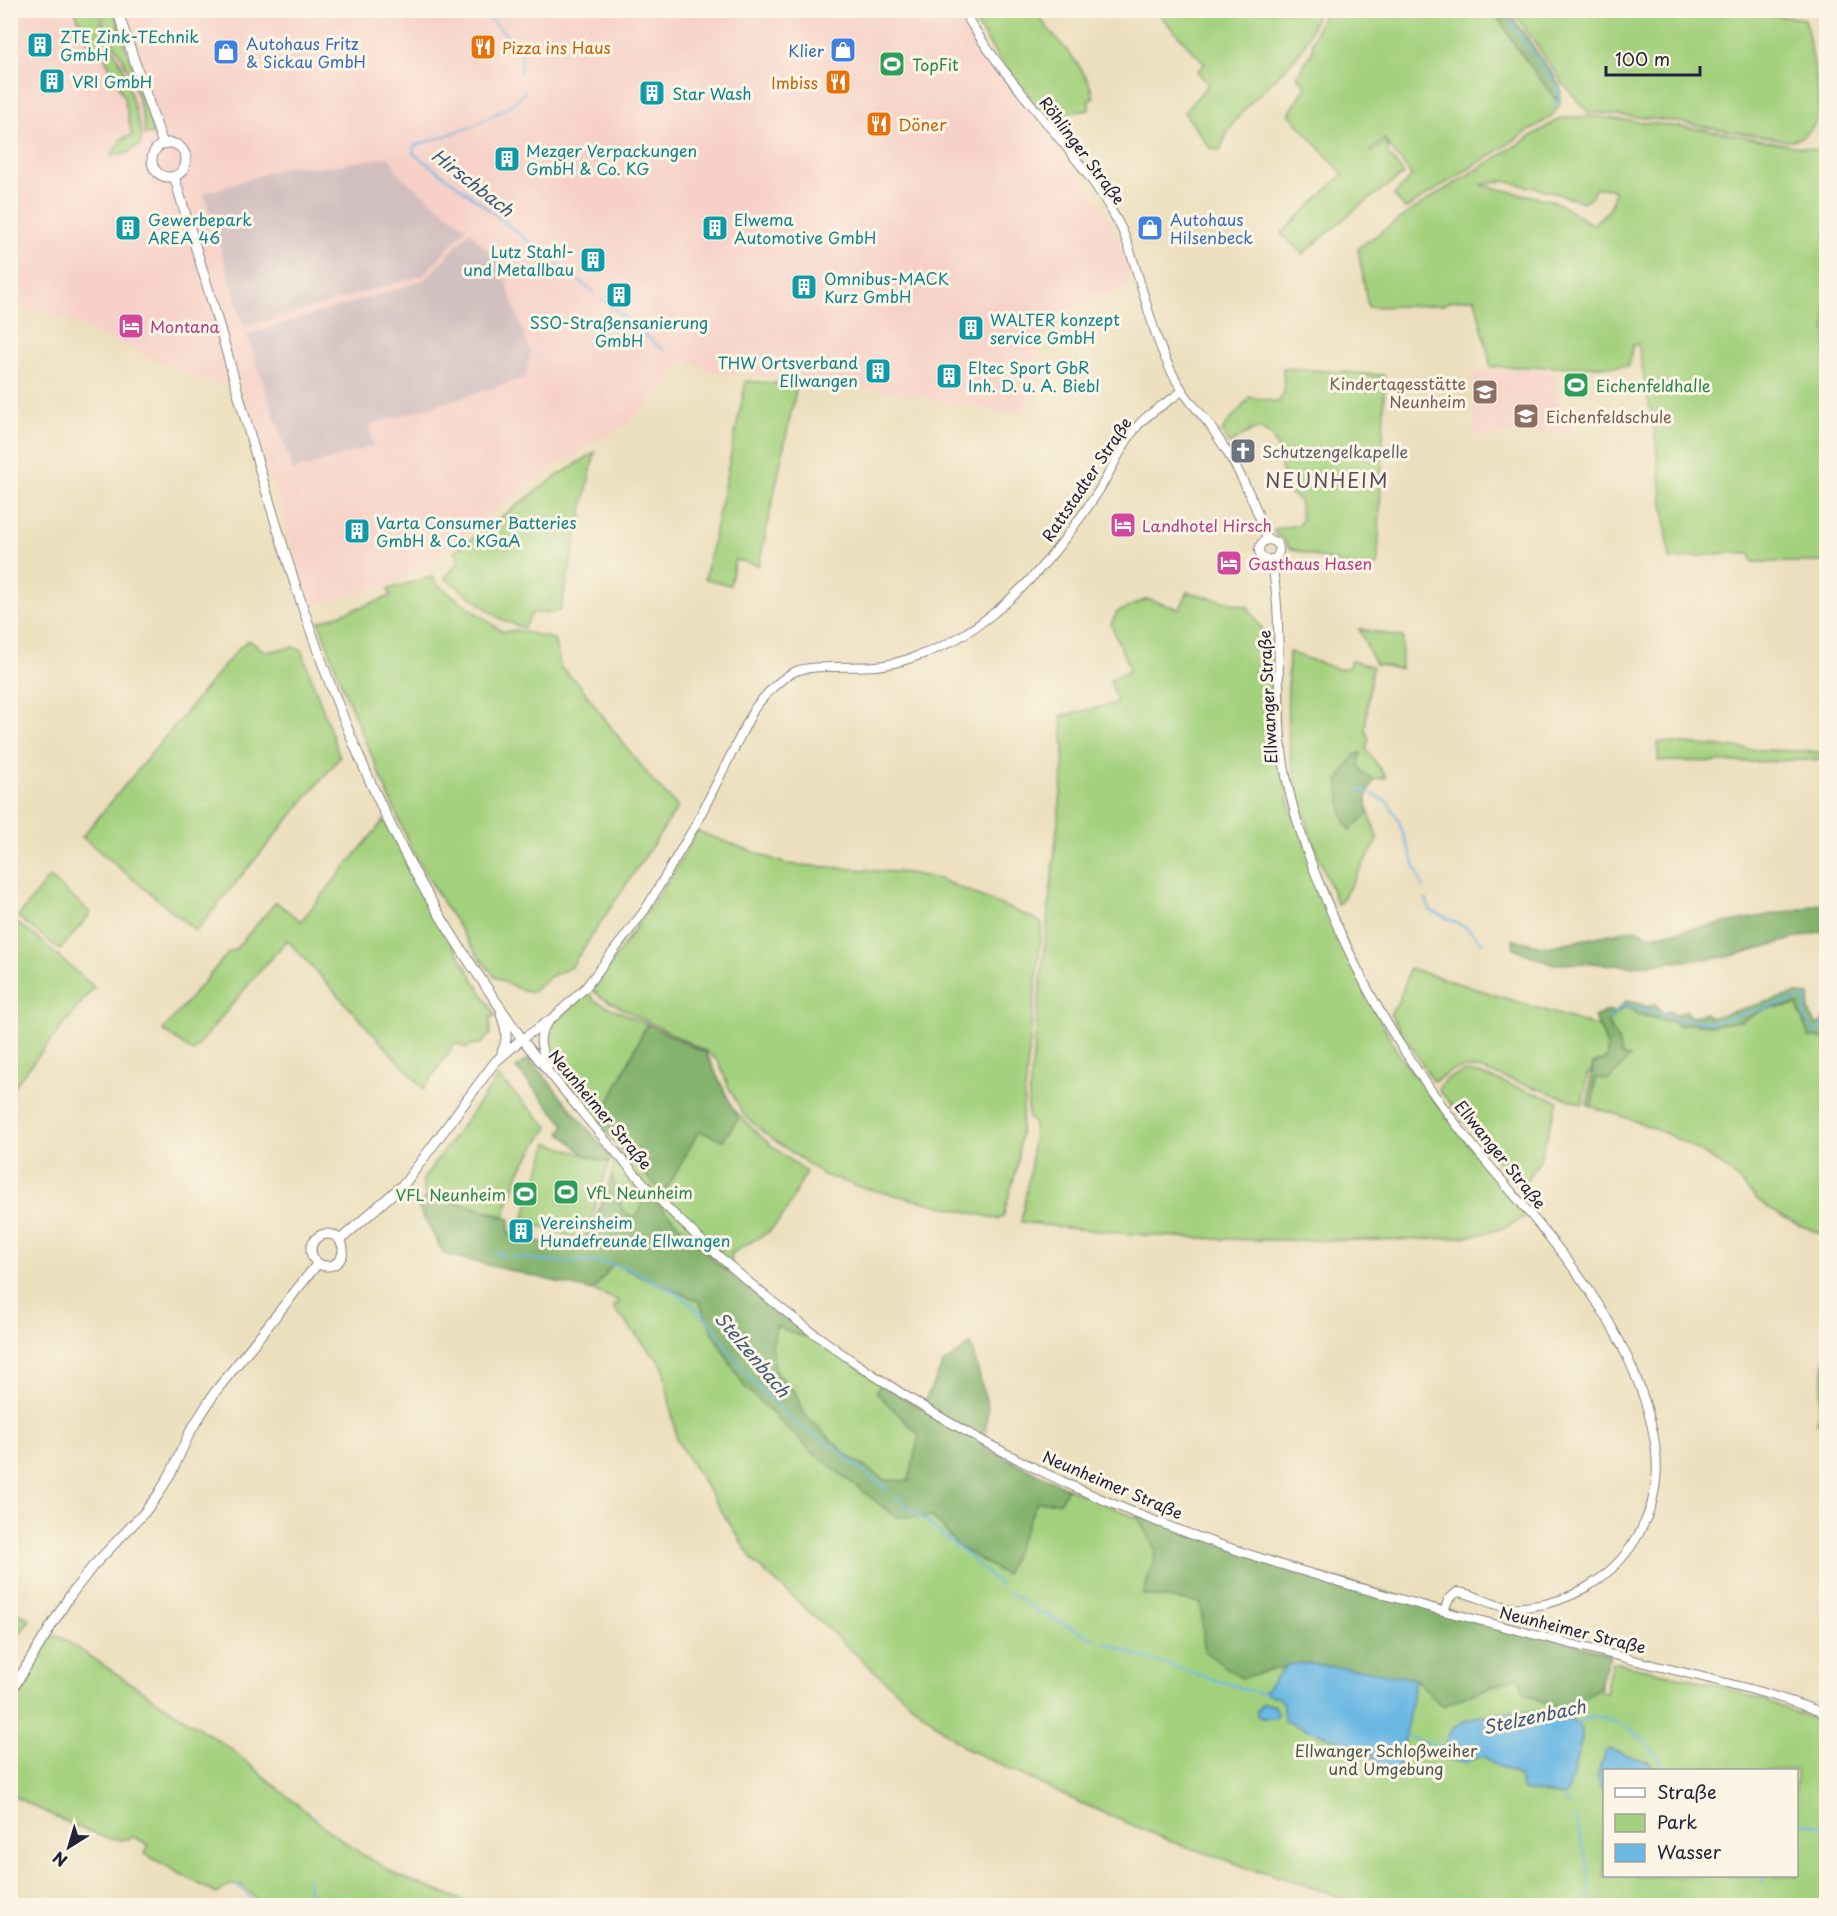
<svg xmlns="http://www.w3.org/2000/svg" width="1837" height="1916" font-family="'Playpen Sans',sans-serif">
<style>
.built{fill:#f7d1c8}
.industrial{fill:#d2bfc0}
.green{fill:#a4d17e;stroke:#637a5c;stroke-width:1.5;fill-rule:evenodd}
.forest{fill:#83b36d;stroke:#526a54;stroke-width:1.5}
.water{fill:#6ab8e4;stroke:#466d90;stroke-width:1.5}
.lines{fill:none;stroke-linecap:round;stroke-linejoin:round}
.stream{stroke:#6ab8e4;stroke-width:2}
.tertiary-casing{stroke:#87807c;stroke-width:10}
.secondary-casing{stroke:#87807c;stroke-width:11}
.tertiary{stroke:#fff;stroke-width:8}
.secondary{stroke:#fff;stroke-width:9}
.labels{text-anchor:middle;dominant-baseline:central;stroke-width:6;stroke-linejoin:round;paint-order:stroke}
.culture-label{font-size:16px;fill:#0d838f;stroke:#fcf5e5;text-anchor:start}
.shop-label{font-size:16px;fill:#366cbe;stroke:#fcf5e5;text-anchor:start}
.food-label{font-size:16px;fill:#c56008;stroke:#fcf5e5;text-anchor:start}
.leisure-label{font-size:16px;fill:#27864d;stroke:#fcf5e5;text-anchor:start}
.street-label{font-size:16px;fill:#22223b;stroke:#fcf5e5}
.hotel-label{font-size:16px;fill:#b23c85;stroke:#fcf5e5;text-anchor:start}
.education-label{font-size:16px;fill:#785e54;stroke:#fcf5e5;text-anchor:end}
.worship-label{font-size:16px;fill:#5b616d;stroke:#fcf5e5;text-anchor:start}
.park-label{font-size:16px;fill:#49574f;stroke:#fcf5e5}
.water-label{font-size:18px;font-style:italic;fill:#3b5676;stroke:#fcf5e5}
.quarter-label{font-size:20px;letter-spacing:1.5px;fill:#5f4c5a;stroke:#fcf5e5}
</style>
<rect width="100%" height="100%" fill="#fcf5e5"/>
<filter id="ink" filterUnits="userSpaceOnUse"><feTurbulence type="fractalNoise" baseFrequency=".0167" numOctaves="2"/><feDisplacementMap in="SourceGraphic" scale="12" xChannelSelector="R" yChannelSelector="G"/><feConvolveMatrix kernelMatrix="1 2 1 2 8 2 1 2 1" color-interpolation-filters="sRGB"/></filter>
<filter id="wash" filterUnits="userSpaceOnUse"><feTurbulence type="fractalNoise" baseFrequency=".008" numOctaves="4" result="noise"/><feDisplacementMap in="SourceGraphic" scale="24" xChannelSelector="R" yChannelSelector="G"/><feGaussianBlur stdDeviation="1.35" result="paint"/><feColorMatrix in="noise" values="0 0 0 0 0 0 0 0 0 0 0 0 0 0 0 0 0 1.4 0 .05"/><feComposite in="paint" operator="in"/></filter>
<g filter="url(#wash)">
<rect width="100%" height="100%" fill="#ecdfbd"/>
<path class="built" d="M10,11h944l39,56 88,109 25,37 10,20 13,36 -2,18 -59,21 -20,4 -2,19 -21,79 -7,4 -187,-32 -118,-10 -31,-12 -14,22 -39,41 -84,49 -129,99 -18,10 -87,26 -71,-226 -24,5 -139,-61 -35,-14 -31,-8z
M1554,369l3,35 17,1 1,26 -99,5 -4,-64z"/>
<path class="industrial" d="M389,157l12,19 65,52 -42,47 -180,52 -40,-134 87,-28 25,3z
M470,231l29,32 32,91 -6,24 -155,47 3,21 -80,25 -46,-136 153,-47 26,-9z"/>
<path class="green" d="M75,11h25l1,24 12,14 10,18 19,68 -2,10 -14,9 -15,2 10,-17 11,-4 -8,-38 -22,-45 -11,-3z
M103,11h11l35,102 5,21 -9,1c-2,-25 -12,-55 -23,-78 -13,-24 -20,-14 -19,-46z
M968,11h68c17,30 50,51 58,87l-5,2v10l-43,7 -51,-64z
M1156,11h163c-8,11 -8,27 -17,38 -26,35 -70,60 -82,102l-10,-3 -26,-36 24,-27 -11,-14 8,-7z
M1325,11h169l23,37 39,52 5,-8c0,13 -3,18 -13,27l-143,90 -11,-14 18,-19 -28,-37 -13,12 2,1 12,-10 4,6 -2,4 17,22 -46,33 -55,47 -22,-20 62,-60 -54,-60 17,-28 -9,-10 16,-26v-9l6,-19z
M1726,11l79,8c4,19 18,85 12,100 -5,13 -14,19 -27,22l-119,-20 -83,-9 -23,-26 -52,-75z
M1590,116l117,14 111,20 5,4 3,28v380h-73l-3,-8 -24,-1 -56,7 -15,-125 -17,-91 -5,1 -5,21 -137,1 -16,-69 -25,3 -7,4 -75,2 -10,-59 68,-47 130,-80 9,-3zM1504,181l45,10 34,11 8,-5 5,-9h12l6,3c-2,23 -8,19 -21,34l-39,-24 -73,-16z
M1283,368l101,7c1,64 -5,127 -6,191l-36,-2 -53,-16 -6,-9 -8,-5 -1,-5 24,-4 4,-5 -3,-20 -12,-8 -10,-46 -6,-10 -10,-7 -9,1 -23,14 -7,-12c5,-13 21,-22 27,-35l30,5 5,-10z
M746,381l51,4 -38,180 -24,-5 -5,25 -25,-6z
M595,452l-35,159 -8,2h-20l-8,15 -22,-8 -57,-42 15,-17 -6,-9 100,-74z
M431,577l4,1 -1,4 69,50 13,-2 38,9 7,29 17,15 45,60 31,39 24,25 -107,160 -21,10 -18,15 -13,-3 -24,-12 -17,-21 -35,-53 -32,-55 -68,-160 -24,-66 72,-26 -3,-7z
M1188,592l60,15 25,39 2,2 3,102 13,60 79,190 29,55 79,102 47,56v3c-33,27 -108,23 -150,24 -118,2 -237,-1 -354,-18l10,-58 3,-40 -6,-6v-14l35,-331 1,-27 -3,-30 56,-13 -7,-23 20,-10 -19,-46 6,-12 30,-13 33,10z
M1359,629l44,8 -2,32 -26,-5z
M249,640l17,12 26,-5 9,2 39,108 -144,174 -114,-94 157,-189z
M1289,652l48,17 11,-1 3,-7 21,5 -7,63 4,10 -3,10 20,28 -12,3 -14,-10 -2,-6 3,-10 -7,1 -4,75 19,-17 9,27 -38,63 -3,1c-18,-47 -37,-92 -45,-141 -7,-36 -4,-74 -3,-111z
M1658,742l105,8 63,2v7l-75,3 -93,-1z
M384,820l72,130 40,66 -6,1v17l-9,10 -12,1 -2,3 -12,-5 -31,46 -137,-149 -39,45 -55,67 -30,-22 66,-78 5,-1 42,-49 25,19z
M697,831l89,33 122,9 31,6 98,41 5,5 -25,242 -14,50 -5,2 -138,-32 -36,-12 -60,-42 -21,-19 -14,-26 -10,-26 -12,-10 -107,-55 -7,-7 82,-120z
M49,877l42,36 -31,37 -42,-33z
M13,921l16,10 65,56 -83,103 -1,-168z
M1409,968l190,59c5,11 11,20 7,32l-13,5 -2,8 -4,3 -4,29 -104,-35c-13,-1 -23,-2 -33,5 -5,4 -7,6 -13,7l-43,-67c11,-13 15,-30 19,-46z
M588,992l7,9 52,23 -49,101 -34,-45 -8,-6 -9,-23 -2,-13 6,-13z
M1798,1005l6,20 14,14 8,-1v198c-24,-10 -48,-19 -68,-36 -10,-9 -19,-21 -29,-29 -39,-30 -91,-51 -137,-64l4,-29 33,-21 -8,-2 -3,-14 -11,-19 16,-15 11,2 2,5 38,8 5,4 12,-3 22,2 28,-4 26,-13z
M1463,1072l16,2 79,27 -19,61 -18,27 -83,-100 8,-10z
M498,1077l50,50 -29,45 -15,44 -80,-24 -1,-13z
M725,1099c24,30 51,51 81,73l-20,40 -16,19 -38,22 -2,25 151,106 41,45 143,63 2,-4 71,30 9,16 457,124 -4,34 5,1 7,-31 107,23 107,38v182h-469l-28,-12 -71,-23 -1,2 -27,-11 -58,-19 -100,-43 -107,-51 -64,-53 -147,-133 -77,-121 -14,-74 -8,-12h-2l-40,-48 2,-3 3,1 1,-4 -34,-14 6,-36 28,-106zM1604,1770h192v106h-192z
M548,1143l61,20 -25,78 -61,-20z
M1826,1355v70l-9,-2z
M11,1610l19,9 -19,29z
M55,1636l7,2 169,111 96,80 36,26 38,22 74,28h-212l-22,-20h-11l-13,9 -72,-40 4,-9 -15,-8c-4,1 -9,3 -14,3 -21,1 -87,-35 -109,-45l-1,-93 37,-64z"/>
<path class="forest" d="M1494,11h14l52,74 1,7 -5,8 -39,-52z
M1361,753c-5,17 0,17 13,27 -7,12 -9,20 -5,33l-19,17 -7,-13 -5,-35 16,-27z
M1826,902v28l-99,27 -98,9 -39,-3 -38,1 -38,-15 -1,-10 34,8 88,-18 16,7 146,-26z
M1795,994l15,1c-2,12 -2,23 8,30l8,-8v21l-17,-1 -12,-32 -30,3 -26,13 -28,4 -22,-2 -12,3 -5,-4 -38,-8 -3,-5 -10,-2 -4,4 -1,-3 8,-7 11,2 10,4 8,-2 8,8 7,-2 5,4 11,-5 4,7 15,-4 5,5z
M1607,1011l7,1 1,2 -7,8 10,19 3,14 9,2 -21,23 -13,-2 -4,29 -5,-2 6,-41 13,-5c5,-14 -6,-29 -12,-42z
M647,1024l59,29 32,66 -15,21 -24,-9 -35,63 -66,-69z
M529,1058l83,100 -3,5 -24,-8 -25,-23 5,-7 -49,-57z
M612,1176l11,36 10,5 7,-6 2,-11 6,-6 68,68 36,30 56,42 -5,3 -27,-11 -4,21 4,27 20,19 6,18 47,46 36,23 24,1 10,-46 -43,-43 5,-8 40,24 22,-44 28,-20 17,64 -4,39 83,41 -7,14h-23l-32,73 -46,-28 -26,-30h-37l-85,-66 -67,-65 -27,-45 -18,-40 -86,-37 -20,27 -149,-37 -26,-47 11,-13 81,25 -1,15 36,9 40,1z
M1136,1513l117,43 357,98 -11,33 -35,26 -40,-21 -5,-16 -77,30 -27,-27 -116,-16 -58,15 -37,-27 -3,-48 -58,-8 13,-44z"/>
<path class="water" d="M1299,1663l66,7 50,9 -10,59 -8,32 -20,-5 -7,-14 -86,-30 -1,-18 -6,-6 -14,-4 24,-28z
M1263,1703l12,3 3,8 -3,4h-14l-4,-3v-5z
M1523,1711c13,2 52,3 58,17 4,8 -3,23 -5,32 -3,11 -4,28 -12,36l-41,-6 -4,-14 -21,-10 -15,-10 -18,6 -19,-3c-1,-5 -2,-14 0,-19 11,-28 52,-26 77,-29z
M1609,1749l42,14 -1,7h-46v23c-11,-13 -4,-26 1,-41z"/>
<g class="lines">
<path class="stream" d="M481,10l33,33
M1504,10l14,23 40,54 2,12 -7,8
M520,73l2,-17 -2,-5
M524,90v4c-33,29 -70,39 -110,52l-1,7 56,41 124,98
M602,299l61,51
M1359,789l8,3
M1372,794l16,8 10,18 25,68
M1426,899l4,11 37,18 16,15
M1617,1010l5,-5 18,3 33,11 40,3 93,-25 -1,22 11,15 10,-14
M1609,1019l6,-6
M495,1253l10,2
M512,1257l43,5 25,-1 25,2 25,6 44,23 15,10 21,20 24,36 19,24 37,36 15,12 35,21 16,15 32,24
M895,1496l77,63 28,26
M1007,1591l28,19 60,29
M1104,1642l29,12 118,37
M1255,1692l10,1
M1576,1724l16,-8c32,4 59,25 73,54
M1403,1736l43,12
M1564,1796l6,10
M1575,1817l13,48 1,41
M1796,1821l30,7
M307,1875l4,31
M1763,1883l1,-7
M237,1885l21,21"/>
</g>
</g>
<g filter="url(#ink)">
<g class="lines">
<g class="tertiary-casing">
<path id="tertiary" d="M963,10c43,77 113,135 155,212 7,12 11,25 15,38 15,44 23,92 50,131 8,13 19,23 28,36 24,35 44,72 56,113
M1182,391c-12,10 -29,19 -40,30 -20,21 -30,50 -46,74 -37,55 -80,109 -138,143 -21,12 -58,26 -82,28 -19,2 -66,-2 -82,6 -15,7 -29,23 -40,37l-58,115 -51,86 -59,77 -31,29 -33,23c41,51 82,102 127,150 134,139 303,249 481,322 103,42 210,72 317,101 66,17 132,34 198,51 61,15 123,28 181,51
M1259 550a10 10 0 1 1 20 0a10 10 0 1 1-20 0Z
M1271,559c12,60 5,121 10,182 6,72 42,156 73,221 29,61 67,117 108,170 69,88 146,158 182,267 18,54 20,100 -14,149 -22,31 -60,54 -98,58 -12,2 -26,2 -38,-2 -13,-4 -23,-11 -37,-12l-9,8 -4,11
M548,1066c-6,-16 -13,-29 0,-43"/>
</g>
<g class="secondary-casing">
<path id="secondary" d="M117,10l46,134
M152 160a17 17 0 1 1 34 0a17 17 0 1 1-34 0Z
M174,176c18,60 37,120 54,181 47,168 94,335 174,491 34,67 77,129 120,191l-27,23 -90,121 -65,57
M501,1014c5,15 8,23 1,38
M311 1250a16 16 0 1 1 32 0a16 16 0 1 1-32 0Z
M10,1693l59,-96 24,-31 51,-53 14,-18 14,-24 18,-39 25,-40 103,-129"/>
</g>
<use href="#tertiary" class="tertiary"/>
<use href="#secondary" class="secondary"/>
</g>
</g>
<defs>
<g id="building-square" transform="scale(1.35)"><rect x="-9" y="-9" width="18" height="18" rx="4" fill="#0f9aa8" stroke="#fcf5e5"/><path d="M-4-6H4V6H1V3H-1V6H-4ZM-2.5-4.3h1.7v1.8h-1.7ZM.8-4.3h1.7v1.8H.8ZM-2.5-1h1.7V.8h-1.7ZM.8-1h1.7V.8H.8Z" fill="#fff"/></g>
<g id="restaurant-square" transform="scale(1.35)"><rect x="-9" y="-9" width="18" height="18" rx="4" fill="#e8710a" stroke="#fcf5e5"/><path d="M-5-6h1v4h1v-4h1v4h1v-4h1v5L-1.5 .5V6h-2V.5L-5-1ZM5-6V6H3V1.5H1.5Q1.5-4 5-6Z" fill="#fff"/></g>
<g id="shop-square" transform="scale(1.35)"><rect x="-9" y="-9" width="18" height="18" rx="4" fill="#3f7fe0" stroke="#fcf5e5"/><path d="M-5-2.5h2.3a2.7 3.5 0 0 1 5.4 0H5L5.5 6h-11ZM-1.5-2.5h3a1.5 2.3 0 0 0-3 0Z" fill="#fff"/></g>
<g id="stadium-square" transform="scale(1.35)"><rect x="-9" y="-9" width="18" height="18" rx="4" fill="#2e9e5b" stroke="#fcf5e5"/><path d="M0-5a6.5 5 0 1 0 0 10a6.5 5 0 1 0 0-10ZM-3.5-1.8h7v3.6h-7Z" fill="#fff"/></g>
<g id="hotel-square" transform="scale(1.35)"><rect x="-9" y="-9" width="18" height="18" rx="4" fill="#d1479c" stroke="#fcf5e5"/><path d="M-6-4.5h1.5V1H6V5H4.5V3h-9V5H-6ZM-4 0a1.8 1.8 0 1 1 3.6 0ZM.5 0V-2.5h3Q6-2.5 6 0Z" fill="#fff"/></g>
<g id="school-square" transform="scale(1.35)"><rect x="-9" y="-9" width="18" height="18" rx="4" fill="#8d6e63" stroke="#fcf5e5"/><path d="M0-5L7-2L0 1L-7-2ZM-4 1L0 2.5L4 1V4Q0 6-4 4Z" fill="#fff"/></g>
<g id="church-square" transform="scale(1.35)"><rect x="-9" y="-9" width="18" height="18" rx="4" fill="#6b7280" stroke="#fcf5e5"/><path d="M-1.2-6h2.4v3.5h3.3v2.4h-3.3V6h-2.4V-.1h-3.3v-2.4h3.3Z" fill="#fff"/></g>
</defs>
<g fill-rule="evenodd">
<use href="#building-square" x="40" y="45"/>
<use href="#restaurant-square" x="483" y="47"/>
<use href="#shop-square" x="843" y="50"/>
<use href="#shop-square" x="226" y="52"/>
<use href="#stadium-square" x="892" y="64"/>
<use href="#building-square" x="52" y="81"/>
<use href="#restaurant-square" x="838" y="82"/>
<use href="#building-square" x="652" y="93"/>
<use href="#restaurant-square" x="879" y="124"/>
<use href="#building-square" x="507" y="159"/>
<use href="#building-square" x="128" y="228"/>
<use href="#building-square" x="715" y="228"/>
<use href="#shop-square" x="1150" y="228"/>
<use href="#building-square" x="593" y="260"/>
<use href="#building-square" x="804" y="287"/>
<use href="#building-square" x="619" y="295"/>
<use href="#hotel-square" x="131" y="326"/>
<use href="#building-square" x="971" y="328"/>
<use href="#building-square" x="878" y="371"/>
<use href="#building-square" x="949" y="376"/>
<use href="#stadium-square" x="1576" y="385"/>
<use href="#school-square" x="1485" y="392"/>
<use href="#school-square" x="1526" y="416"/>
<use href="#church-square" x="1243" y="451"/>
<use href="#hotel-square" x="1123" y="525"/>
<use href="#building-square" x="357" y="531"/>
<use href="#hotel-square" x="1229" y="563"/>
<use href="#stadium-square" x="566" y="1192"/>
<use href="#stadium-square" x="525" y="1194"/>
<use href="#building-square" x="521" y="1231"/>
</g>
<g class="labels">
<g class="culture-label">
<text x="60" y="36">ZTE Zink-TEchnik<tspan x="60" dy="18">GmbH</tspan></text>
<text x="72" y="81">VRI GmbH</text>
<text x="672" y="93">Star Wash</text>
<text x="526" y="150">Mezger Verpackungen<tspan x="526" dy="18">GmbH &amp; Co. KG</tspan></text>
<text x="148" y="219">Gewerbepark<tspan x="148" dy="18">AREA 46</tspan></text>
<text x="734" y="219">Elwema<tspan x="734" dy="18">Automotive GmbH</tspan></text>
<text x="574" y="251" text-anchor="end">Lutz Stahl-<tspan x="574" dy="18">und Metallbau</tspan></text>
<text x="824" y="278">Omnibus-MACK<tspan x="824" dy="18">Kurz GmbH</tspan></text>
<text x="990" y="319">WALTER konzept<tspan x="990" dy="18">service GmbH</tspan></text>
<text x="619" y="322" text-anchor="middle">SSO-Straßensanierung<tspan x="619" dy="18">GmbH</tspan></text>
<text x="858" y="362" text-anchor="end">THW Ortsverband<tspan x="858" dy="18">Ellwangen</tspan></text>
<text x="968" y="367">Eltec Sport GbR<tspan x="968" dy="18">Inh. D. u. A. Biebl</tspan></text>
<text x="376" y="522">Varta Consumer Batteries<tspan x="376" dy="18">GmbH &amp; Co. KGaA</tspan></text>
<text x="540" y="1222">Vereinsheim<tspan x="540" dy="18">Hundefreunde Ellwangen</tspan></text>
</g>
<g class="shop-label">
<text x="246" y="43">Autohaus Fritz<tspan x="246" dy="18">&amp; Sickau GmbH</tspan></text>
<text x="824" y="50" text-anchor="end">Klier</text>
<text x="1170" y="219">Autohaus<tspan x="1170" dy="18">Hilsenbeck</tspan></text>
</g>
<g class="food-label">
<text x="502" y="47">Pizza ins Haus</text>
<text x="818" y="82" text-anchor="end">Imbiss</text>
<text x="898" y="124">Döner</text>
</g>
<g class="leisure-label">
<text x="912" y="64">TopFit</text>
<text x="1596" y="385">Eichenfeldhalle</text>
<text x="586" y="1192">VfL Neunheim</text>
<text x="506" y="1194" text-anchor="end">VFL Neunheim</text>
</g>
<g class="street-label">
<text transform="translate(1083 150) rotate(53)">Röhlinger Straße</text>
<text transform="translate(1086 479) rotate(-56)">Rattstadter Straße</text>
<text transform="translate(1267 697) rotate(-93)">Ellwanger Straße</text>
<text transform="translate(601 1109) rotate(50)">Neunheimer Straße</text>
<text transform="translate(1501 1154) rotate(51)">Ellwanger Straße</text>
<text transform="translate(1113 1484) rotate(23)">Neunheimer Straße</text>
<text transform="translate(1573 1629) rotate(14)">Neunheimer Straße</text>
</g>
<g class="hotel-label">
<text x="150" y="326">Montana</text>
<text x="1142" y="525">Landhotel Hirsch</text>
<text x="1248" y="563">Gasthaus Hasen</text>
</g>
<g class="education-label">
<text x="1466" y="383">Kindertagesstätte<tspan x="1466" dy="18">Neunheim</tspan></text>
<text x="1546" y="416" text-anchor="start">Eichenfeldschule</text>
</g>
<g class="worship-label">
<text x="1262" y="451">Schutzengelkapelle</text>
</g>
<g class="park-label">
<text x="1386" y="1750">Ellwanger Schloßweiher<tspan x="1386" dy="18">und Umgebung</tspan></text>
</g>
<g class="water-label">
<text transform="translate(473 182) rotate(38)">Hirschbach</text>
<text transform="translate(753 1354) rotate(50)">Stelzenbach</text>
<text transform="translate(1534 1716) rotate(-12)">Stelzenbach</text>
</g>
<g class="quarter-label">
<text x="1327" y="480">NEUNHEIM</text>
</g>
</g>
<rect width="1837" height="1916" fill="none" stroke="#fcf5e5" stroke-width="36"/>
<rect x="1603" y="1769" width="195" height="108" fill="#fcf5e5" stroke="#a5a1a1" stroke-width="1.5"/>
<rect x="1615" y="1788" width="30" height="9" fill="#ffffff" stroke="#a5a1a1" stroke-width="1.5"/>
<text x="1657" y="1799" font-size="18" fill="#22223b">Straße</text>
<rect x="1615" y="1814" width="30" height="18" fill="#a4d17e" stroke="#a5a1a1" stroke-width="1.5"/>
<text x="1657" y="1829" font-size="18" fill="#22223b">Park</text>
<rect x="1615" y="1844" width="30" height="18" fill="#6ab8e4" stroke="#a5a1a1" stroke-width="1.5"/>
<text x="1657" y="1859" font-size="18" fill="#22223b">Wasser</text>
<g transform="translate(69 1847) rotate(217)" stroke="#fcf5e5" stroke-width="4.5" paint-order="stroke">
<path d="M0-4.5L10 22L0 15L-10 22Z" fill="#22223b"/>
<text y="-9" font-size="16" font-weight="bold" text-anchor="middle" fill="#22223b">N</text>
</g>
<path d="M1606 66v9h94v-9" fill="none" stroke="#22223b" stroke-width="3"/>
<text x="1615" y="66" font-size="18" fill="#22223b" stroke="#fcf5e5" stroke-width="4.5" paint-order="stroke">100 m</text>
</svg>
